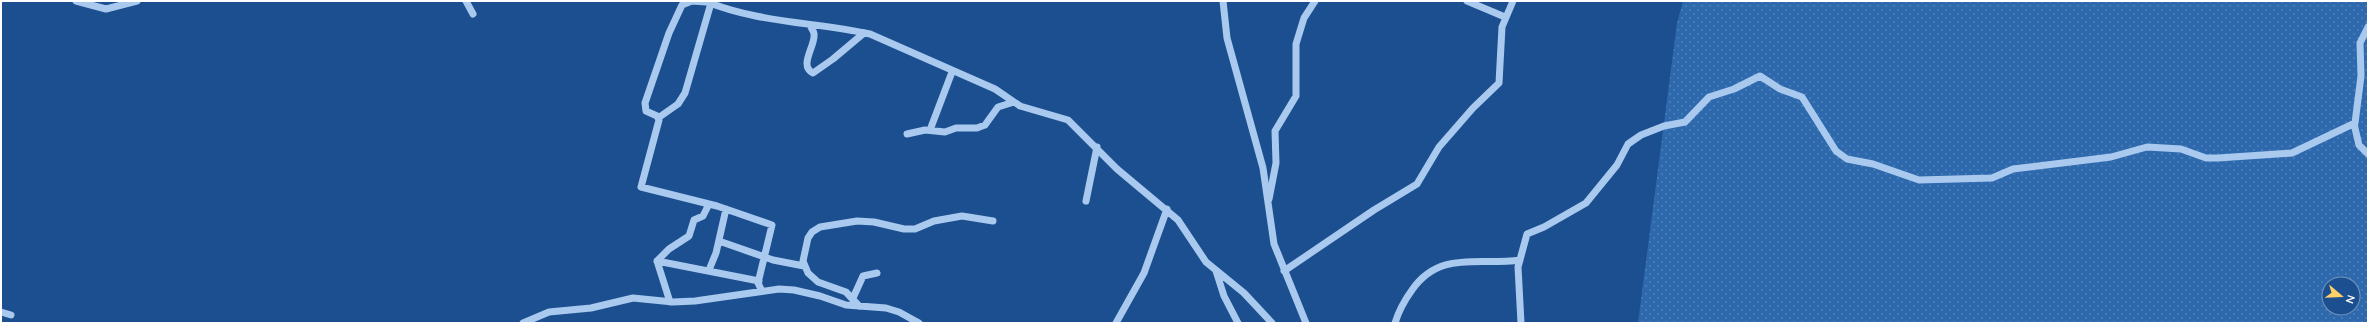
<svg xmlns="http://www.w3.org/2000/svg" width="2369" height="324" font-family="Quicksand,sans-serif">
<style>
.grass{fill:url(#grass-dots);fill-rule:evenodd}
.lines{fill:none;stroke-linecap:round;stroke-linejoin:round}
.minor{stroke:#a9c9ee;stroke-width:7}
</style>
<defs>
<pattern id="grass-dots" width="8" height="8" patternUnits="userSpaceOnUse"><rect width="8" height="8" fill="#2e69ad"/><path d="M2 2h.1M6 6h.1" fill="none" stroke="#4d80b9" stroke-width="1.8" stroke-linecap="round"/></pattern>
</defs>
<rect width="100%" height="100%" fill="#1b4f8f"/>
<path class="grass" d="M1683,1h685v322h-730l39,-300zM2329,284h24v24h-24z"/>
<g class="lines">
<path class="minor" d="M76,1l30,8 31,-8
M466,1l7,13
M705,1c53,22 110,21 165,33l125,55 25,17 48,14 49,49 61,51 28,42 38,31 28,30
M1223,1l4,37 36,130 11,76 32,79
M1467,1l38,16
M706,2l-14,-1 -10,4 -13,28 -24,70 1,8 11,5 2,4 -18,67 76,19 55,19 -14,58 4,8
M810,25c1,3 4,6 4,9 2,11 -16,32 -1,39l20,-14 31,-26
M658,118l20,-14 7,-11 26,-90
M2354,124l5,21 9,9
M930,130l22,-58
M907,134l18,-4 20,2 11,-4h21l8,-3 13,-18 16,-5
M1269,199l7,-36 -1,-32 21,-35v-52l8,-26 11,-17
M1086,201l11,-54
M719,241l54,19 31,6
M657,261l102,20
M709,270l7,-17 10,-44
M1216,271l8,25 14,27
M1284,271l90,-61 43,-26 22,-37 34,-39 26,-25 3,-56 11,-26
M853,298l10,-22 14,-3
M670,302l-13,-41 12,-12 20,-13 5,-16 9,-4 6,-12
M859,306l-13,-14 -28,-10 -10,-9 -5,-12 5,-23 4,-6 8,-5 37,-6 17,1 30,7h11l19,-8 28,-5 31,5
M1,312l10,3
M523,323l26,-11 42,-4 42,-10 40,4 22,-1 84,-12 15,1 26,6 26,9 40,3 13,4 20,11
M1116,323l28,-50 23,-64
M1395,323c4,-13 9,-22 17,-33 28,-40 66,-24 108,-30
M1521,323l-3,-56 9,-33 17,-7 42,-24 31,-38 11,-21 13,-9 23,-9 21,-4 24,-25 25,-8 26,-13 20,13 22,8 34,54 11,8 26,5 46,16 73,-2 21,-9 98,-12 36,-10 34,2 25,9h12l74,-5 63,-30 6,-47 -1,-33 8,-16"/>
</g>
<rect width="2369" height="324" fill="none" stroke="#ffffff" stroke-width="4"/>
<g transform="translate(2341 296) rotate(109)"><circle r="19" fill="#1b4f8f" stroke="#7695bc"/>
<path d="M0-3L7 15L0 10L-7 15Z" fill="#ffd166"/>
<text y="-6" font-size="11" font-weight="bold" text-anchor="middle" fill="#ffffff">N</text>
</g>
</svg>
